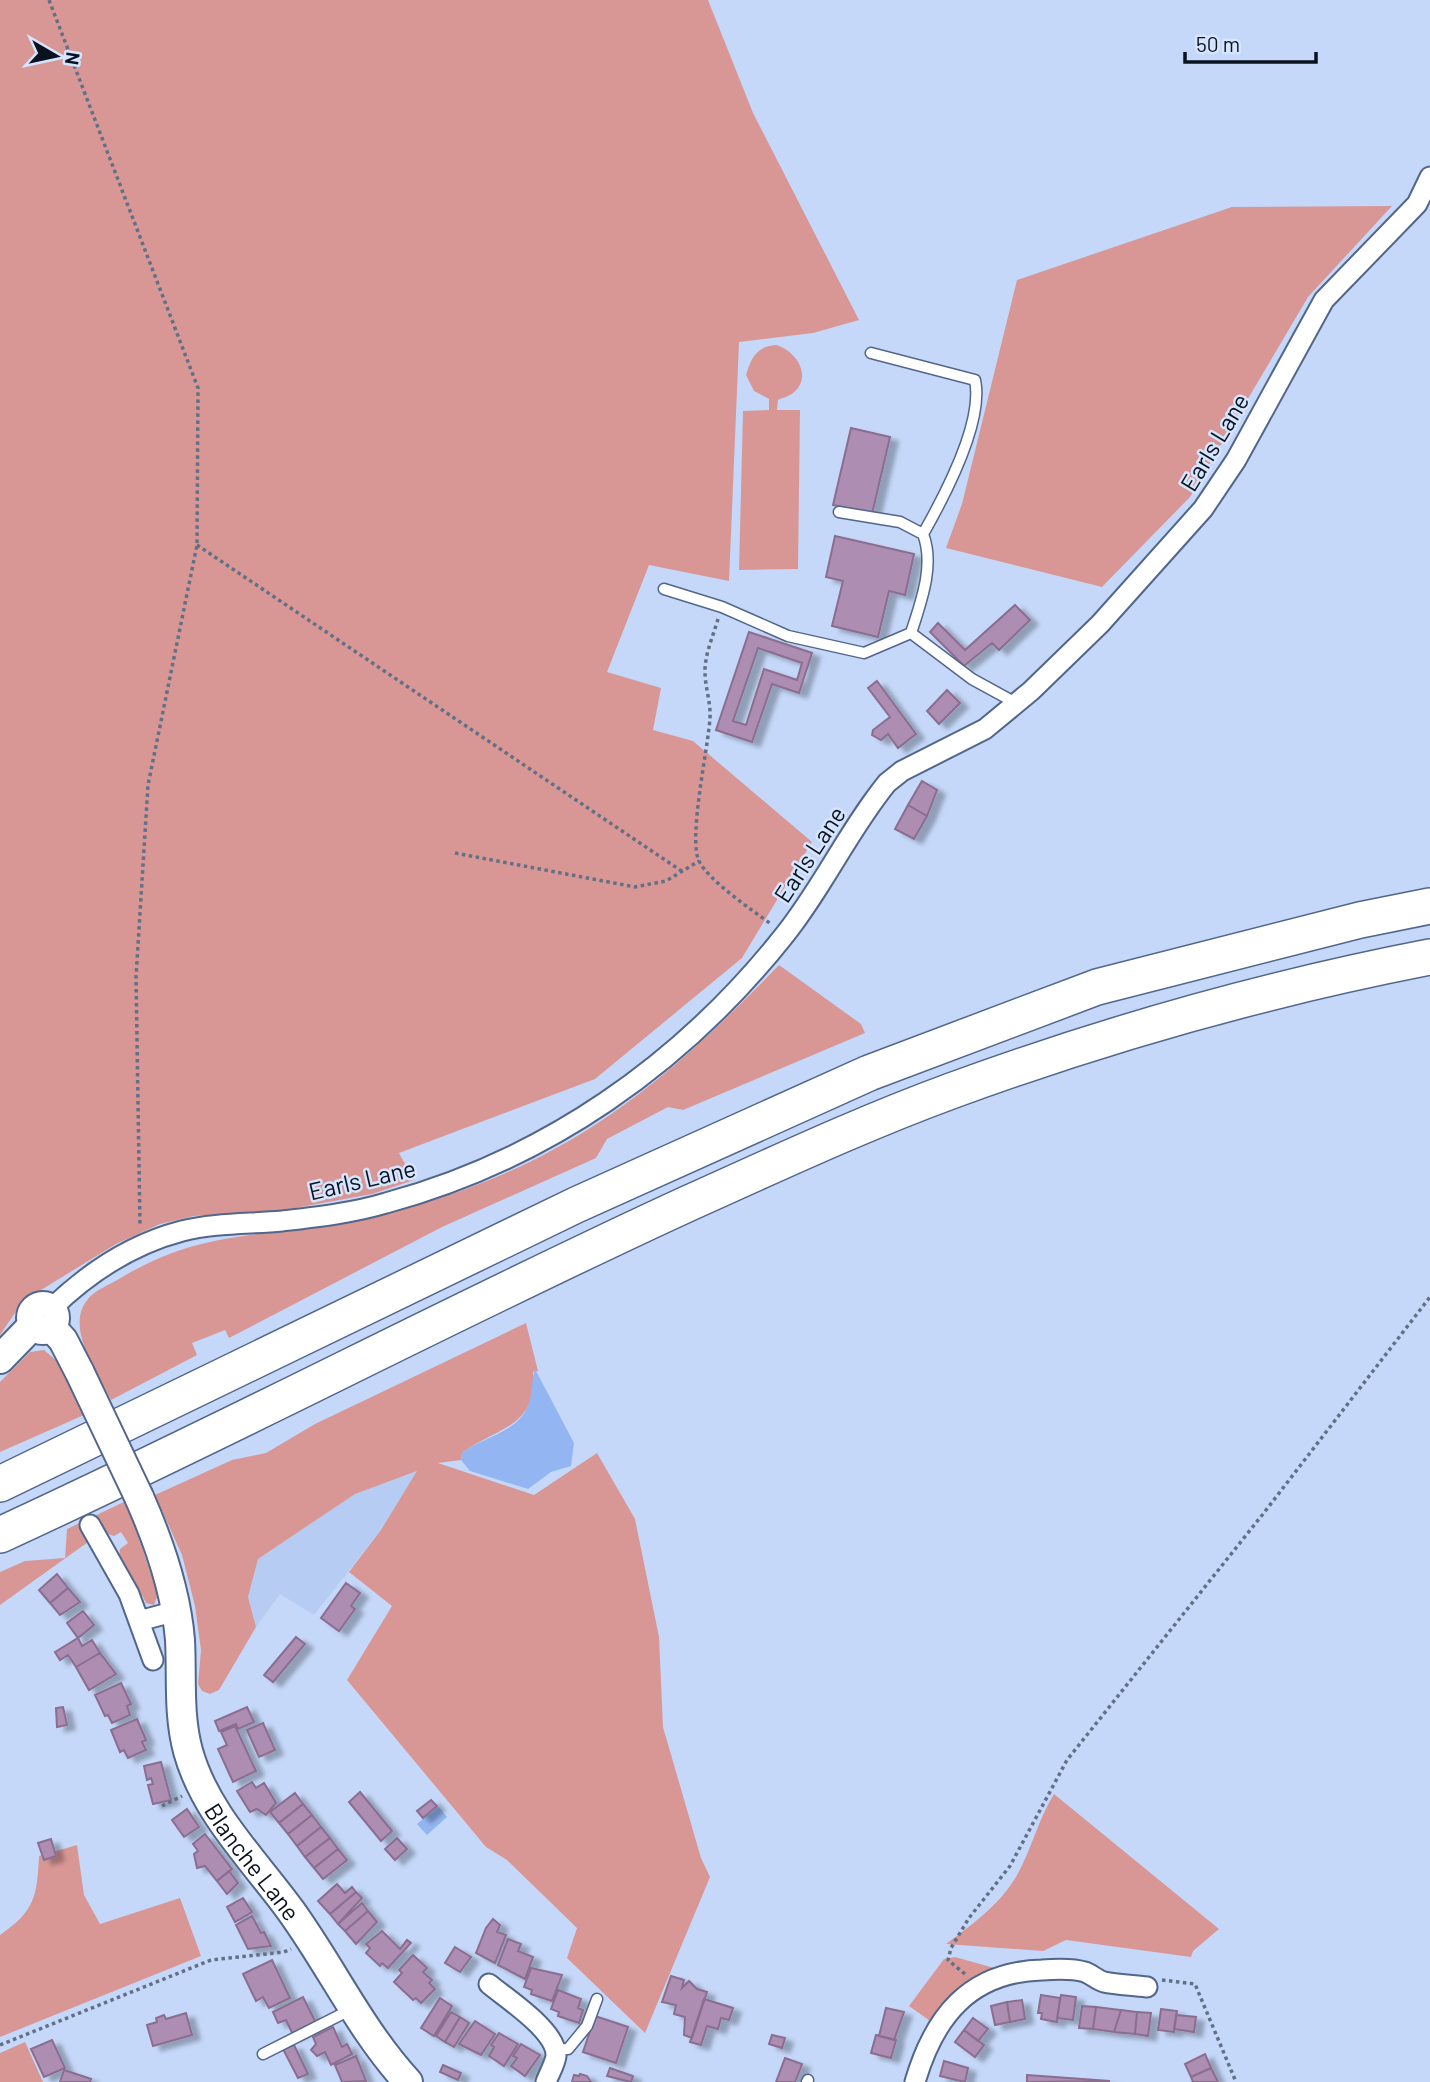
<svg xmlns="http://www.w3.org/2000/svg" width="1430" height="2082" font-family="Barlow,sans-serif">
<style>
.built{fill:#b6ccf2}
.green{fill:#d89795}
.water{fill:#93b6f2}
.building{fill:#ad8eb2;stroke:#8b6d90;stroke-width:2;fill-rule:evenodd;filter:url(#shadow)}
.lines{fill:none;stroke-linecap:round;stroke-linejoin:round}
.lane-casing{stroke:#51668a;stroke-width:13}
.street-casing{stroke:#51668a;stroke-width:23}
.secondary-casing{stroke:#51668a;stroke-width:32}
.highway-casing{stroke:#51668a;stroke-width:38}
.path{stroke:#627087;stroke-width:3.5;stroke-dasharray:3.5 3.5;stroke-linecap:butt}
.lane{stroke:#fff;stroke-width:10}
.street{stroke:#fff;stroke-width:19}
.secondary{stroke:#fff;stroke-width:28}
.highway{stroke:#fff;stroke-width:35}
.secondary-bridge-casing{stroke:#51668a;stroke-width:32;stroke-linecap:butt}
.secondary-bridge{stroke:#fff;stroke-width:28}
.labels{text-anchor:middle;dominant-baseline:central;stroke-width:5;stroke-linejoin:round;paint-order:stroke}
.street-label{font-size:24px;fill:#0a1220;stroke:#d6e5fe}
</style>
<defs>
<filter id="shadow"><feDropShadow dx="8" dy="4.5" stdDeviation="2" flood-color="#0004"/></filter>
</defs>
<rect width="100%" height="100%" fill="#c5d8f9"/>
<path class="built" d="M418,1471l-37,59 -67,85 -34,-21 -24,33 -8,-30 10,-38 97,-65z"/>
<path class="green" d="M0,0h708l45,113 106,207 -46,13 -74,9 -10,239 -80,-16 -42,107 54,16 -8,42 40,11 119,101 -70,116 -147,121 -196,74 15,27 -42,14 -88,16 -90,6 -34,8 -44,20 -93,57 -23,34z
M1392,206l-84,91 -118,200 -88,90 -156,-39 16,-44 55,-224 215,-73z
M776,345c19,5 38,31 17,48 -3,3 -11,5 -15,7l-1,10h23l-2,159 -59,1 4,-159 26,-1v-11l-15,-8 -8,-16c5,-17 11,-29 30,-30z
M779,965l82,59 4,9 -182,77 -15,-3 -61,32 -11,19 -154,69 -213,111 -4,-8 -33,13 5,12 -86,45c-13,-27 -47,-73 -23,-101 7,-9 21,-14 31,-20 70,-43 124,-42 202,-53 54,-8 107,-22 158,-42 125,-48 209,-125 300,-219z
M526,1323l12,48 -5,1c5,56 -37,55 -71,81l-1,7 -23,3 96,32 63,-42 38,66 24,118 4,90 38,131 9,19 -65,156 -78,-75 10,-30 -70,-68 -21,-13 -139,-167 45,-74 -43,-34 32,-42 36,-59 -62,23 -97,65 -10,38 8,30 -37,63 -9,4 -8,-3 -4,-7 3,-34 -6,-44 -13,-51 -27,-60 77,-35 34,-7 49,-29z
M44,1350l13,11 27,54 -84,37v-70l30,-30z
M126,1501l29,85 2,11 -3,8 -8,-2 -4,-8 -5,2 -18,-39 1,-9 8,-6 -7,-11 -7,4 -12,-4 -102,73v-33l25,-11 40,-3 2,-29z
M1054,1794l165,135 -26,22 -2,6 -125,-17 -23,11 -97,-7c24,-18 52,-38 68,-64 17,-27 23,-59 40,-86z
M77,1845l7,50 16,29 80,-26 21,58 -201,81v-102c35,-24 37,-39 39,-79z
M955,1957l43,12 -65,54 -24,-17 35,-47z
M25,2042l18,40h-43v-29z"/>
<path class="water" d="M535,1369l39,74 -3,23 -20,6 -23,17 -58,-18 -9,-11 1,-7c21,-16 55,-20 66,-47 5,-12 3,-25 7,-37z
M438,1806l9,11 -20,18 -10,-11z"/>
<path class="building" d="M851,428l39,9 -18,77 -39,-9z
M835,536l79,18 -9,41 -16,-4 -11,46 -46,-11 11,-45 -17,-4z
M1015,605l15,15 -31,30 -7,-7 -28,23 -34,-34 8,-9 27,27z
M749,632l63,21 -13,40 -27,-9 -20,58 -36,-12zM758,648l44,15 -5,17 -33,-11 -18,56 -13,-4z
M877,681l39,53 -18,14 -10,-14 -7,6 -9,-5 1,-5 17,-13 -22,-29z
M947,690l13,13 -21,21 -12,-13z
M922,781l15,9 -10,26 -19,-11z
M908,805l19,11 -13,23 -19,-10z
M57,1574l11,14 -18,15 -11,-13z
M346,1583l14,10 -9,13 4,3 -16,22 -18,-13z
M68,1588l12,14 -20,13 -10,-12z
M83,1611l11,14 -16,13 -11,-15z
M296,1637l9,7 -32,38 -9,-7z
M78,1638l4,8 10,-6 8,13 -24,14 -8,-12 -8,5 -5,-8z
M100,1653l16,21 -27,16 -13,-23z
M121,1683l10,21 -4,2 3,9 -18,8 -4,-8 -3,1 -10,-21z
M63,1707l4,18 -10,2 -1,-19z
M247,1707l7,15 -16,7 -2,-5 -17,7 -4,-10z
M137,1719l9,21 -4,2 4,8 -18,8 -4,-8 -4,2 -9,-22z
M263,1723l12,27 -16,7 -12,-27z
M235,1726l21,45 -23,11 -15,-33 9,-4 -6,-13z
M161,1762l10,38 -18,4 -5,-19 5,-1 -2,-6 -4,2 -3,-14z
M252,1782l4,6 8,-5 12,20 -10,12 -9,-6 -7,3 -13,-21z
M360,1792l32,39 -11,10 -32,-39z
M295,1793l8,11 -24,19 -9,-11z
M431,1800l6,6 -14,12 -6,-7z
M303,1804l9,11 -24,19 -9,-11z
M187,1809l12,18 -15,10 -12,-17z
M312,1815l9,12 -24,19 -9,-12z
M321,1827l9,11 -25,19 -8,-11z
M205,1834l27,35 -15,12 -12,-15 -8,2 -3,-14 4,-3 -5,-7z
M330,1838l8,11 -24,19 -9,-11z
M397,1838l10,11 -12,11 -10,-11z
M51,1839l5,17 -12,4 -6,-17z
M338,1849l9,11 -24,19 -9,-11z
M229,1871l9,12 -11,11 -10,-13z
M337,1884l8,9 7,-6 4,5 -26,22 -12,-13z
M356,1892l6,6 -24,26 -8,-10z
M243,1898l9,14 -17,10 -8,-15z
M362,1903l6,8 -23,20 -7,-7z
M368,1911l9,11 -21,22 -11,-13z
M252,1916l9,17 3,-1 7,14 -23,3 -12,-24z
M493,1919l7,6 -3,7 9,3 -11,28 -19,-10 10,-25z
M382,1931l18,18 7,-9 4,3 -23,25 -6,-5 -2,3 -14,-13 4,-5 -4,-4z
M508,1939l13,5 -3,7 15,6 -8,22 -27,-14z
M455,1947l16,10 -11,15 -15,-9z
M413,1955l14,13 -4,4 9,8 -3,3 6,6 -14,14 -5,-5 -3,2 -19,-18 8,-9 -3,-3z
M272,1960l18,38 -21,10 -6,-11 -7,4 -13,-27z
M531,1968l31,7 -10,26 -21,-7 1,-4 -8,-3z
M671,1976l13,4 -2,8 7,-7 8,8 10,3 -15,46 -8,-3 1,-18 -11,-3 2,-9 -14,-3z
M558,1990l23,9 -3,9 5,2 -4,13 -21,-7 1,-4 -8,-3z
M1041,1995l19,3 -3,24 -16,-3 1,-6h-4z
M1061,1995l15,2 -3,23 -16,-2z
M303,1997l13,26 -23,12 -7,-15 -8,3 -5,-11z
M440,1998l12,8 -18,30 -13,-8z
M704,1999l29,9 -4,12 -8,-2 -3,11 -11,-3 -6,19 -11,-3z
M1022,2000l3,19 -15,3 -3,-20z
M1007,2002l3,20 -15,3 -4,-19z
M1082,2006l14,1 -3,22 -14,-1z
M1096,2007l25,3 -7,22 -21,-3z
M886,2008l18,4 -10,28 -15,-4z
M1161,2009l16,2 -3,21 -16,-2z
M1121,2010l16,2 -2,22 -21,-2z
M451,2012l9,5 -15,25 -9,-6z
M1137,2012l14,1 -3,23 -13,-2z
M186,2013l6,22 -39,11 -6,-21 10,-3 -1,-4 8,-3 2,4z
M1176,2015l20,2 -2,15 -20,-3z
M595,2016l33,11 -12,36 -33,-11z
M460,2017l9,6 -15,24 -9,-5z
M973,2018l15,11 -10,12 -14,-11z
M475,2021l20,13 -14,21 -22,-11z
M333,2027l9,20 5,-3 5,10 -21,11 -6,-13 -8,4 -6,-6 5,-6 -3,-7z
M964,2030l20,15 -9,12 -20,-15z
M499,2033l19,11 -14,22 -15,-10 5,-9 -3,-2z
M772,2035l13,3 -3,10 -13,-4z
M876,2035l20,5 -5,18 -20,-5z
M52,2040l13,28 -21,9 -13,-28z
M521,2044l19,11 -15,21 -14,-10 6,-8 -4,-2z
M294,2045l14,29 -10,4 -15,-29z
M1205,2054l6,14 -20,9 -6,-13z
M356,2056l10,25 -24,1 -7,-17z
M785,2058l17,6 -7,18h-19z
M944,2061l24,7 -3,14 -25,-6z
M443,2065l18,8 -3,7 -18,-8z
M610,2068l23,8 -2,6 -24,-6z
M1211,2068l7,14h-25l-2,-5z
M64,2070l27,9 -1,3h-30z
M580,2074l7,2 4,6h-19l2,-7 5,1z
M1027,2075l83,6 -83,1z"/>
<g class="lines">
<g class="lane-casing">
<path id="lane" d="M871,353l104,27c9,42 -31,117 -52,154
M839,512l61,10 23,12c12,31 -2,68 -12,99
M664,589l58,18 66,29 76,17 47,-20 61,46 44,24
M555,2050l13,-1 19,-23 10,-27
M263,2054l87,-44
M807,2082l1,-2"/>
</g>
<g class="street-casing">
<path id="street" d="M51,1309c37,-36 81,-65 131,-78 32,-8 67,-7 100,-10 34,-4 71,-8 104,-18 159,-43 295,-138 397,-266 39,-48 65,-106 104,-154l15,-12 83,-42 46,-38 69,-67 103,-115 33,-49 88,-160 93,-96 13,-27
M90,1525l39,69 24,66
M139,1621l37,-10
M489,1984c18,15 68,47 67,72 -1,8 -7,18 -10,26
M915,2082c19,-65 54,-110 127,-112 12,-1 30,-2 43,2 6,2 12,8 19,10 13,3 29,3 43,5"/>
</g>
<g class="secondary-casing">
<g id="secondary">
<circle cx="43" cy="1318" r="12"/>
<path d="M52,1328l11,12 17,33"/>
<path d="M0,1359l33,-34"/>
<path id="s1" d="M139,1497c20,45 37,93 41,143 2,37 -2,74 8,111 17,62 66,109 103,160 41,57 70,120 117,171"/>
</g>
</g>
<g class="highway-casing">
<path id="highway" d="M0,1484l576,-279 293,-132 228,-86 263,-67 70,-14
M0,1535c231,-106 456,-225 687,-331 87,-39 174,-80 264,-113 153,-56 319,-103 479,-134"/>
</g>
<path class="path" d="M49,0l149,388 -1,157 -49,240 -12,192 4,250
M197,545l486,327
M718,619c-4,14 -10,28 -12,41 -4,21 5,38 4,58 -2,31 -22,120 -11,143 9,19 54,50 72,63
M455,853l180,34 31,-6 33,-20
M162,1806l20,-10
M965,1974l-17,-14 3,-12 18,-30 41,-52 57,-106 196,-246 167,-217
M1162,1980l33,4 41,98
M0,2045l211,-85 73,-8 7,-3"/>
<use href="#lane" class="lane"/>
<use href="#street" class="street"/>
<use href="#secondary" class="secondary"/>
<use href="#highway" class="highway"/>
<g class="secondary-bridge-casing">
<path id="secondary-bridge" d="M80,1373l59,124"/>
</g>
<use href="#secondary-bridge" class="secondary-bridge"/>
</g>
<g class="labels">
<g class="street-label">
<text transform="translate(1214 442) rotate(-59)">Earls Lane</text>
<text transform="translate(809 854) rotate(-57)">Earls Lane</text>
<text transform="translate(362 1179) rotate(-13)">Earls Lane</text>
<text stroke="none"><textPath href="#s1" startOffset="390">Blanche Lane</textPath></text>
</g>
</g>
<g transform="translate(56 56) rotate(99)" stroke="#d6e5fe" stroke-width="5" paint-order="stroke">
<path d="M0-5L12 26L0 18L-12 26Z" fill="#0a1220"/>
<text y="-10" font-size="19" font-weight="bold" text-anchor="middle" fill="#0a1220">N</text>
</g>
<path d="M1185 52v10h131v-10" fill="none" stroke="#0a1220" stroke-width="3.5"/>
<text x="1196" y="52" font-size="21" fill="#0a1220" stroke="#d6e5fe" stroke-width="5" paint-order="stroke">50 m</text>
</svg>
